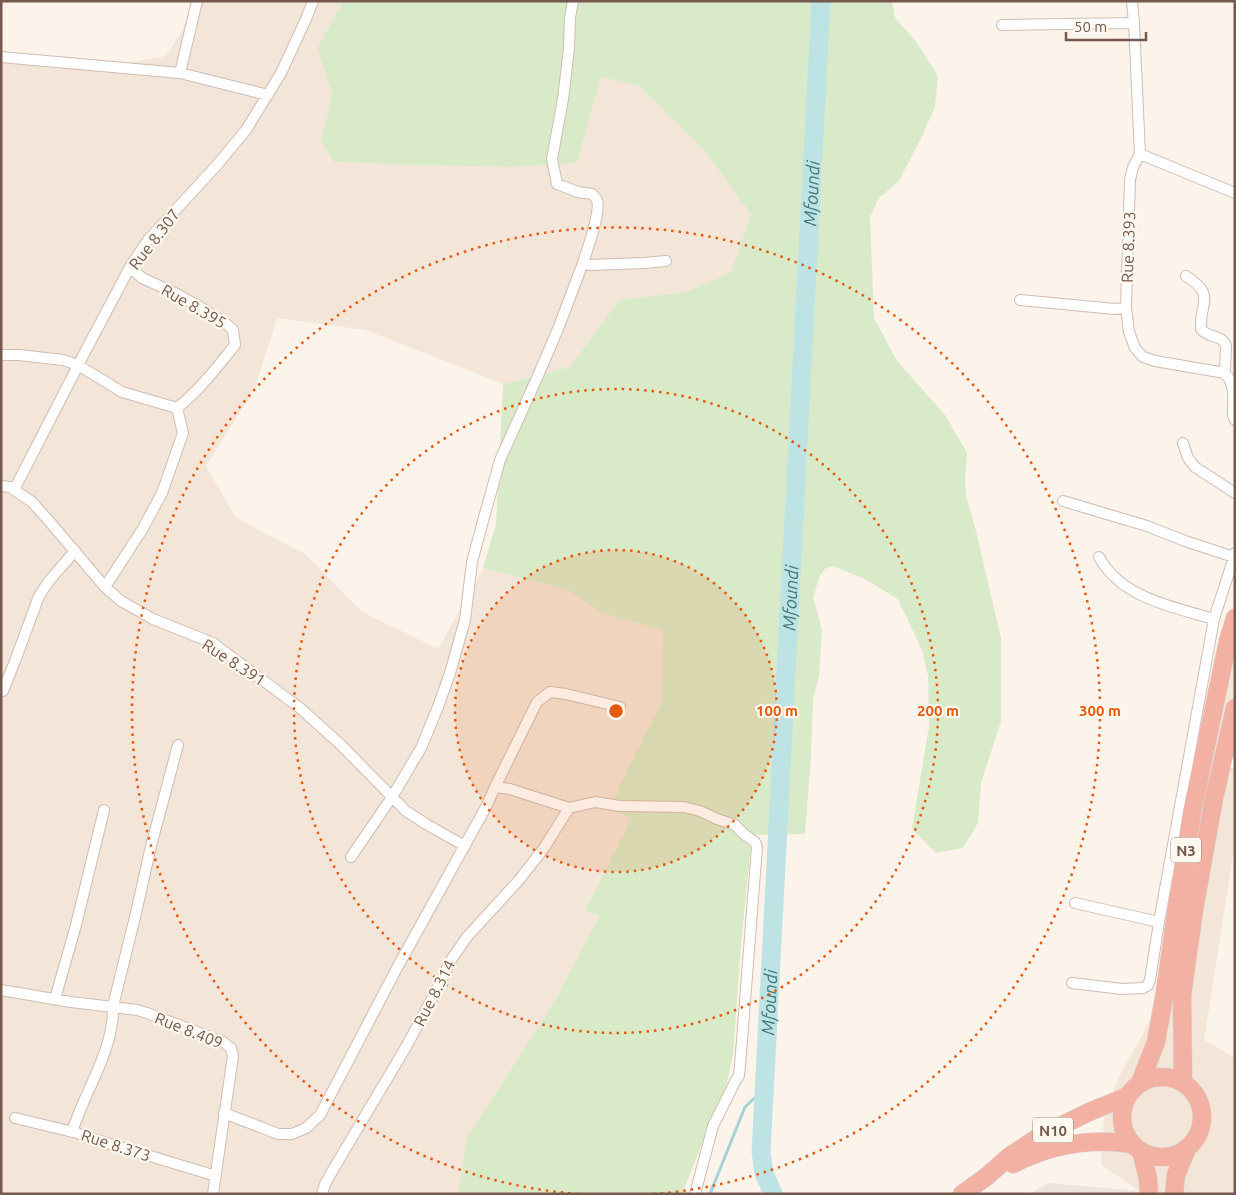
<svg xmlns="http://www.w3.org/2000/svg" width="1236" height="1195" font-family="Ubuntu,sans-serif">
<style>
.residential{fill:#f3e5d8}
.industrial{fill:#ebe4df}
.green{fill:#d9eac8}
.lines{fill:none;stroke-linecap:round;stroke-linejoin:round}
.stream{stroke:#a5d3d7;stroke-width:3}
.river{stroke:#bee3e5;stroke-width:19}
.street-casing{stroke:#d0bdb2;stroke-width:12}
.highway-casing{stroke:#d9d1cd;stroke-width:19}
.street{stroke:#fff;stroke-width:10}
.highway{stroke:#f3b1a4;stroke-width:18}
.ring{fill:none;stroke:#e8590c;stroke-width:2.5;stroke-dasharray:2.5 5}
.labels{text-anchor:middle;dominant-baseline:central;stroke-width:4.5;stroke-linejoin:round;paint-order:stroke}
.shield{fill:#fef8f0;stroke:#9f897f;stroke-width:1}
.shield-label{font-size:15px;font-weight:bold;fill:#76594e}
.street-label{font-size:16px;fill:#76594e;stroke:#fef8f0}
.water-label{font-size:18px;font-style:italic;fill:#42767a;stroke:#fef8f0}
.centre{fill:#e8590c;stroke:#fef8f0;stroke-width:2.5}
.ring-label{font-size:15px;text-anchor:middle;font-weight:bold;fill:#e8590c;stroke:#fef8f0;stroke-width:4.5;stroke-linejoin:round;paint-order:stroke}
</style>
<rect width="100%" height="100%" fill="#fcf3ea"/>
<path class="residential" d="M200,1h143l-26,47 15,46 -11,47 13,21 81,3 99,2 63,-4 24,-86 38,9 65,64 47,64 -20,58 -45,20 -67,8 -49,67 -67,17 -137,-54 -89,-12 -22,70 -49,78 30,52 69,36 57,58 76,37 45,-81 84,22 35,23 62,18 -2,71 -53,105 22,12 -46,90 14,7 -43,83 -89,139 -9,56h-457v-1142l95,17 70,-13z
M1235,618v224l-31,198 31,18v136h-96v-3l-37,-26 -1,-12 4,-43 16,-37 24,-43 16,-34z"/>
<path class="industrial" d="M1049,1183l90,8v3h-111z"/>
<path class="green" d="M343,1h549l3,17 20,22 23,36 -3,31 -14,31 -22,43 -20,17 -9,19 4,101 23,43 48,54 22,38 -2,26 1,17 10,35 25,107v83l-20,62 -3,40 -15,25 -27,5 -24,-24 17,-103 -1,-50 -6,-26 -24,-51 -33,-20 -32,-13 -8,3 -5,7 -7,21 9,33 -3,46 -6,23 -2,58 -6,77 -53,1 -11,110 -8,110 -7,32 -16,37 -28,70h-224l9,-56 89,-139 43,-83 -14,-6 46,-91 -22,-12 53,-106 1,-70 -61,-18 -35,-23 -84,-22 13,-44 7,-140 67,-17 49,-67 67,-8 45,-20 20,-58 -47,-64 -65,-64 -38,-9 -24,86 -63,4 -99,-2 -81,-3 -13,-21 11,-47 -15,-46z"/>
<g class="lines">
<path class="stream" d="M710,1194l35,-87 19,-18"/>
<path class="river" id="s1" d="M773,1194l-9,-21 -3,-21 60,-1151"/>
<g class="street-casing">
<path id="street" d="M573,1l-3,17 -1,30 -6,51 -11,60 5,25 21,8 14,2c2,2 4,4 5,6 4,12 -10,50 -14,63l7,2 54,-2 22,-2
M1132,1l2,22 6,131 -7,13 -3,13 -4,128 3,24 6,16 8,9 12,4 70,12c11,12 8,27 8,42l2,5
M1002,25l132,-2
M1,57l179,16 88,22
M180,73l17,-72
M1140,154l95,39
M1186,276c31,20 13,26 15,53 8,10 21,5 25,17l-1,27
M1020,300l95,9 11,-1
M1,355h18l44,5 15,5 44,27 55,16c23,-18 40,-41 58,-63l-2,-15 -8,-7 -25,-16 -25,-14 -33,-15 -12,-11
M1183,443l5,15 7,9 40,26
M1,486l9,1 22,15 17,19 56,66 16,14 32,18 60,24 21,16 66,49 41,37 65,66 20,13 39,22
M14,490l72,-140 44,-83 18,-27 69,-75 29,-35 35,-57 25,-54 7,-18
M1063,501l84,25 38,15 49,16 1,-4
M1099,557c22,41 74,50 115,62
M105,587l37,-57 20,-37 21,-60 -6,-25
M3,691l12,-30 24,-65 10,-15 26,-30
M1222,762l13,2
M495,787l15,2 59,19 26,-6 25,4 64,1 16,4 17,8 18,6 9,9 11,8 2,5 -17,219 -1,9 -5,9 -21,42 -18,68
M351,857l41,-60 29,-49 17,-41 12,-34 15,-53 7,-58 11,-41 17,-61 37,-82 21,-49 25,-66
M1075,903l84,19
M1072,983l50,6 21,-1 5,-3 2,-5 9,-58 55,-303 20,-62
M1,990l70,12 66,8 10,3 76,29 8,6 2,8 -13,89 -7,49
M55,999l21,-74 28,-115
M224,1113l54,21h14l14,-6 14,-13 77,-147 89,-161 9,-20 42,-85 13,-10 16,2 54,13
M15,1118l62,15 7,3 132,40
M72,1132c13,-42 42,-81 41,-126l23,-93 15,-67 27,-101
M322,1194l3,-10 9,-16 72,-121 28,-52 17,-35 16,-23 52,-57 25,-32 25,-40"/>
</g>
<g class="highway-casing">
<path id="highway" d="M1122 1117a40 40 0 1 1 80 0a40 40 0 1 1-80 0Z
M1183,1082l-1,-87 12,-85 20,-112 21,-90
M1140,1083l16,-41 9,-50 12,-85 15,-95 36,-171 7,-23
M1141,1151l7,28 1,15
M1013,1164c37,-19 78,-26 119,-20
M962,1194l24,-17 24,-21 32,-21 47,-23 39,-16
M1174,1194l2,-19 11,-26"/>
</g>
<use href="#street" class="street"/>
<use href="#highway" class="highway"/>
</g>
<circle cx="616" cy="711" r="161" fill="#e8590c" fill-opacity=".12"/>
<g class="ring">
<circle cx="616" cy="711" r="161"/>
<circle cx="616" cy="711" r="322"/>
<path d="M578 1194A484 484 0 1 1 654 1194"/>
</g>
<g class="labels">
<g class="shield">
<rect x="1171" y="837.5" width="30" height="25" rx="4"/>
<rect x="1033" y="1117.5" width="40" height="25" rx="4"/>
</g>
<g class="shield-label">
<text x="1186" y="850">N3</text>
<text x="1053" y="1130">N10</text>
</g>
<g class="street-label">
<text transform="translate(154 239) rotate(-52)">Rue 8.307</text>
<text transform="translate(1128 247) rotate(-88)">Rue 8.393</text>
<text transform="translate(194 306) rotate(30)">Rue 8.395</text>
<text transform="translate(234 662) rotate(33)">Rue 8.391</text>
<text transform="translate(434 993) rotate(-63)">Rue 8.314</text>
<text transform="translate(189 1030) rotate(22)">Rue 8.409</text>
<text transform="translate(116 1145) rotate(18)">Rue 8.373</text>
</g>
<g class="water-label">
<text stroke="none"><textPath href="#s1" startOffset="1004">Mfoundi</textPath></text>
<text stroke="none"><textPath href="#s1" startOffset="599">Mfoundi</textPath></text>
<text stroke="none"><textPath href="#s1" startOffset="194">Mfoundi</textPath></text>
</g>
</g>
<circle cx="616" cy="711" r="8" class="centre"/>
<g class="ring-label">
<text x="777" y="716">100 m</text>
<text x="938" y="716">200 m</text>
<text x="1100" y="716">300 m</text>
</g>
<rect width="1236" height="1195" fill="none" stroke="#76594e" stroke-width="5"/>
<path d="M1066 32v8h80v-8" fill="none" stroke="#76594e" stroke-width="2.5"/>
<text x="1074" y="32" font-size="15" fill="#76594e" stroke="#fef8f0" stroke-width="4" paint-order="stroke">50 m</text>
</svg>
